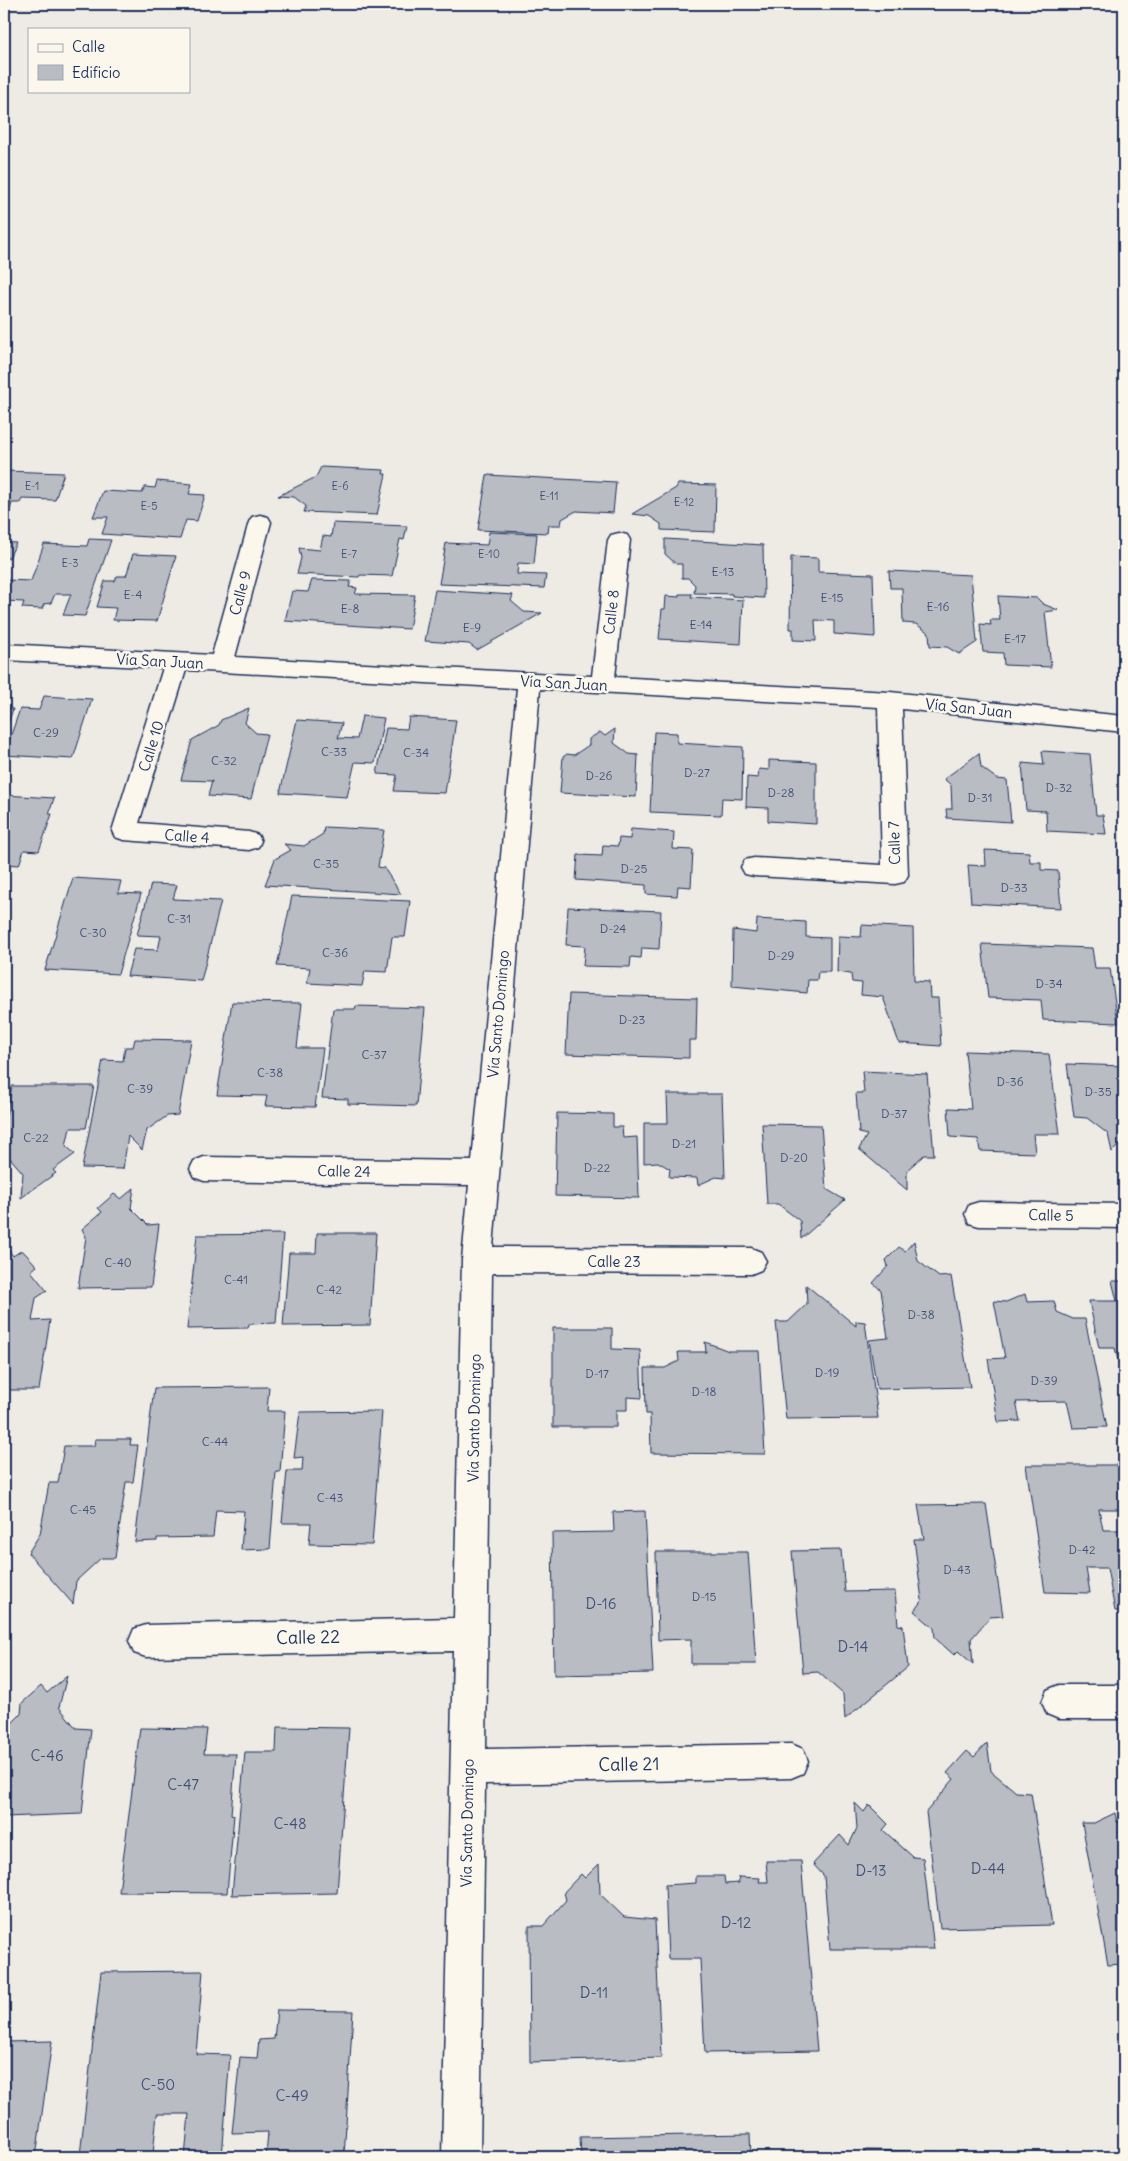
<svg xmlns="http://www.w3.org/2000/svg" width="1128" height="2161" font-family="Delius,sans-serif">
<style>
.building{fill:#b9bcc3;stroke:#1b2f5e}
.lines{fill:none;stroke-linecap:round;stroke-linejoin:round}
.minor-casing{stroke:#1b2f5e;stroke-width:3}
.minor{fill:#fbf7ec;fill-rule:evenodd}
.labels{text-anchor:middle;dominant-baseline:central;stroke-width:5;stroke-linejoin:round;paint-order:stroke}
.far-number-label{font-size:11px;fill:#425277}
.number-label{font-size:12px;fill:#425277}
.street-label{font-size:15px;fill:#1b2f5e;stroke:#fbf7ec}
.near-number-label{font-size:15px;fill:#425277}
.near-street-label{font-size:18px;fill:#1b2f5e;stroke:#fbf7ec}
</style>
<rect width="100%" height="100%" fill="#eeebe4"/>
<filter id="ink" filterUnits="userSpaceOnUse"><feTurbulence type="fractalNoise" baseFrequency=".02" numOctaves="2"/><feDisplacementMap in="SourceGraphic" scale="10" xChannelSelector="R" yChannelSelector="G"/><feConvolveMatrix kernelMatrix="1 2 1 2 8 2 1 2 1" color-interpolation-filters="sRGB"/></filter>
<g filter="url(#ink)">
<path class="building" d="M321,467l63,3 -1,4h3l-9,41 -73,-3 2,-6 -12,-9 -16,-1 38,-19z
M4,471l60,2 -9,27 -33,-1 -2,4h-8l-2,7h-6z
M487,475l129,7 -3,31 -37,-2 -14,8 -1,6h-12l-1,8 -70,-3z
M157,481l35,3 -3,10 16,1 -8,26 -11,-1 -6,19 -78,-5 6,-17h-15l10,-26 39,2 3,-6 10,1z
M678,484l38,1 -1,47 -54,-2v-6l-12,-8 -17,-2 44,-26z
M333,523l74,3 -3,14 -4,-1 -8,37 -32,-1 -1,2 -62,-3 4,-16 -2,-10 21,2 3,-14 8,1z
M489,532l48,2 -3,30 -16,-1 -1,11 29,1 -2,13 -105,-4 7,-41 41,2z
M89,539l22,1 -26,76 -22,-1 8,-21h-16l-4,9 -7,1 -2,5 -20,-1 2,-6 -20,-1v-15l2,-6 25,1 13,-37 43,2z
M665,539l98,6 1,53 -32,-2v-2l-38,-1 1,-8 -7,-7h-6v-14h-6l-11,-10z
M4,542l12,1 -7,15h-5z
M133,554l43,2 -19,65 -44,-1 3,-12 -19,-1 8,-26h10l2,-5h9z
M791,557l27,1v14l55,2 2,63 -41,-3v-13l-19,-1 1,21 -23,-1v-11h-3z
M889,571l82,4 6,67 -18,12 -12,-7 -17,-1 -1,-13 -13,-9 -13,-1 -1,-35h-12z
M312,580l39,1 -2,6 8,1 -2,6 60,1 -6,34 -124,-8 7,-30 16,1z
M435,590l78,5 -2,6 13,11 18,1 -65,37 -8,-6 -44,-3z
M679,594h13l-1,3 52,3 -2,44 -82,-5 3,-30h3l1,-13 13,1z
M998,596l39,2 6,6 15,6 -13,2 6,55 -47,-2 -1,-12 -20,-1 -3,-28 11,1 -1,-5h10z
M44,696l48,3 -19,60 -69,-4 16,-46 19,1z
M4,708l9,1 -9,26z
M249,708l-4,15 11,10 11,1 -16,65 -43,-3 4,-15 -31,-1 11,-40 27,-15 2,-5z
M362,716l22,2 -9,45 -20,-1 -8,35 -67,-4 17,-73 45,3 -4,15 19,1z
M409,717l47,3 -11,73 -51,-2 3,-16 -20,-1 9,-46 21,1z
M615,729l-1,14 15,11 9,1 -2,42 -76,-4 3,-36 4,-3 7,1 15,-10v-6l11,-7 5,4z
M654,732l23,1v10l66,4 -1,52 -20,-1 -1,17 -71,-3z
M1042,751l48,3 6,61h7l3,19 -59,-3 -1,-20 -20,-1 -4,-47 22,2z
M979,753l2,14 16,12 10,1 4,42 -64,-4 -1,-9h6l-1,-24 -7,-6z
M769,760l47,2v62l-48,-3v-13l-22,-1 1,-30 11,1 1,-9 10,1z
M4,795l50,3 -5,16h3l-13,37 -15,-1 -5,15 -15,-1z
M324,827l60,3 -6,37 6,1 17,26 -136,-9 10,-26 16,-9 -7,-6 20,2 19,-12z
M631,829l43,3 -1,17 20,1 -2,37 -13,-1 -1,10 -31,-2v-9l-70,-5 2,-25 24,1 1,-11 15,1 1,-8 11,1z
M985,850l44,2 1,10h11v8l17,1 3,37 -90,-5 -3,-38 18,1z
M73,878l48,3 -3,12 23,1 -23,80 -73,-4z
M151,884l26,1 -4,14 48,2 -20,80 -74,-5 7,-27 24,1 3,-14 -24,-1z
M292,896l118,5 -5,36h-13l-5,35 -22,-1 -3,15 -55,-3 3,-15 -33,-2z
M568,907l93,4 -2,38 -17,-1 -1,10 -10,-1 -1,10 -47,-1 2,-20 -19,-1z
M757,919l49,3v15l24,1v34h-12l-1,8h-9l-1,13 -75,-7 1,-56 23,3z
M862,925l51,3 1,53 15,1 1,16h8l3,48 -42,-3 -16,-46 -22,-2 1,-12 -10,-1 -1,-8 -14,-2 1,-36 23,1z
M982,944l110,4 3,20h15l8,55 -75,-3 -2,-20 -53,-2z
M569,994l128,4 -1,42h-7v18l-123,-4z
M232,1002l70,1 -5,45h26l-8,59 -50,-1 2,-10 -50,-1z
M356,1006l69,2 -9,98 -68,-2v-5l-26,-1 11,-89h22z
M135,1039l56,1 -13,75 -11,1 -20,14 -5,20 -14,-14 -5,33 -41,-1 21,-108 20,1 2,-14h8z
M965,1051l84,3 11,80h-27l2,19 -55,-2 -2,-12 -28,-2 -2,-29 23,1z
M1067,1064l57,2v74l-12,12 -4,-18 -21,-16 -13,-1z
M862,1071l65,3 7,81h-10l-17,15v20l-48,-41 8,-14 -8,-2 -3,-40h8z
M12,1086h82l-8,42h-16l-4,18 9,8 -22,16 3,3 -35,25 2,-25 -13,-15h-6v-33z
M667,1094h55l3,84 -9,-1 -18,8 -1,-7 -28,-1 1,-8 -12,-7 -14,1v-40h24z
M557,1113l56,1v13h9l1,11 14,-1 2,61 -84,-2z
M762,1124l59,1 5,64 19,11 -44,39 -1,-18 -22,-17h-11z
M134,1188l-3,20 17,17 11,-1 -8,63 -73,1 8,-51 -4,-8 20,-17 -4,-4 16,-14 7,5z
M317,1233h59l-6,92 -87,1 6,-73h27z
M283,1234l-7,89 -27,1 -1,4 -61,1 10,-94z
M914,1241l4,20 21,16 12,-1 19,111 -93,2 -8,-49 19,-2 -7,-48 -8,-7 15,-17 -2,-6 13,-13 6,4z
M8,1249l5,7 9,-6 15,16 -6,5 16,20 -11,7 -4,23 18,-1 -11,70h-35v-121z
M1112,1281h12v78l-6,1 -3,-12h-16l-10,-47h28z
M806,1285l50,41v-5l9,1 13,96 -92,1 -10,-97h12l19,-18z
M1025,1294l2,8 27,-1 3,11 16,7h12l22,108 -34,1 -6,-27 -51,1 4,19 -22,1 -10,-63 17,-1 -11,-57 12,1z
M553,1328h59v21l28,1 2,48 -15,-1v13h-11v17h-63z
M705,1342l24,9h30l6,103 -114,-1 -1,-39h-4l-1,-46h20l14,-7 -1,-9h28z
M269,1387l-2,24h18l-5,61h-4l-6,77 -29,1 3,-39 -28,-1 -3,27 -56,1v3l-22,1 19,-154z
M382,1411l-10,134 -63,-1 2,-21h-29l5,-52h15l1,-14 -9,1 6,-46z
M95,1439h36l-1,6h8l-5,37h-7l-11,76h-14l-25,23 -3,23 -45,-51 12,-19 9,-51h9l6,-37h30z
M1026,1465h93l5,28v16h-25l4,21h21v81h-9l-8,-43h-21l4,25 -45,-1z
M986,1504l17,112 -13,1 -19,22 2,25 -15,-13 -4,4 -19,-17 -1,-10 -20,-17 8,-11 -8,-61h10l-6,-34z
M645,1511l8,162 -99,2 -2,-142 62,-1 -1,-20z
M841,1550l4,42 50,-1 3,34 5,1 5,41 -63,52 -2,-25 -25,-22 -15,1 -11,-122z
M656,1552h92l8,112h-65v-25l-33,1z
M67,1676l-8,31 17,21 15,1 -9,85 -78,3v-53l2,-19 -2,-3v-11l17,-17 1,-11 19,-17 6,7z
M277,1727l72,1 -12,165 -105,2 13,-143h31z
M140,1728l67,1 -3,25h32l-5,60 3,1 -7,78 -108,-1z
M987,1743l4,28 25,21 15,1 21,132 -112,3 -14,-116 28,-33 -7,-6 20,-22 7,6z
M855,1803l9,9 5,-7 19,19 -5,6 30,27 10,1 11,91h-104l-6,-73 -11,-12 27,-29 9,10 8,-17z
M1115,1813l2,9 7,-1v143l-16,1 -26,-142h12z
M766,1861h35l16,190 -112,2 -5,-94h-32l-3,-74 31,-2v-7h28l1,8 14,-1 -1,-6 22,1 -1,4h9z
M599,1864l1,30 24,23 31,3 6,138 -131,4 -1,-136h14l23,-26 -2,-8 17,-18 4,4z
M203,1971l-7,83 34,1 -8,102h-37l4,-43h-32l-4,40 -73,1 21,-183z
M277,2010l76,1 -9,146h-78l2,-25 -36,1 8,-76 17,1 2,-18 15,-1z
M52,2041l-16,116h-32v-115z
M750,2134l1,23h-170l-1,-20z
M864,2150l103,2 1,5h-104z"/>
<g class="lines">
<g class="minor-casing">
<path id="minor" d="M260,515l8,2 3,5 -36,135 357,19 16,-136 3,-5 8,-2 8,2 3,5 -15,137 275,15 234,24v16l-222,-23 6,166 -4,7 -9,2 -141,-8 -9,-2 -4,-7 4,-7 9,-2 128,7 -4,-158 -338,-18 -47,558 258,1 10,4 5,9 -5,9 -10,4 -259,-1 -6,476 305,-5 12,5 5,12 -5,12 -12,5 -306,6 -5,373h-38l11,-506 -307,6 -12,-4 -5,-12 5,-12 12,-4 308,-7 8,-358 7,-75 -265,-4 -10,-4 -4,-8 4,-8 10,-4 268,4 45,-473 -331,-18 -47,153 110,9 9,3 3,6 -3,6 -9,3 -125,-10 -9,-3 -3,-6 51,-163 -159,-8v-16l208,11 37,-133 3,-5z
M979,1202l145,2v24l-145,-2 -10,-3 -4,-9 4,-9z
M1059,1685h65v34h-65l-12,-5 -5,-12 5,-12z"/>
</g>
<use href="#minor" class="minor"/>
</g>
</g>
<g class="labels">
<g class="far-number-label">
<text x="32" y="486">E-1</text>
<text x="340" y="486">E-6</text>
<text x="549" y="496">E-11</text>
<text x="684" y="502">E-12</text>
<text x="149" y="506">E-5</text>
<text x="349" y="554">E-7</text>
<text x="489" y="554">E-10</text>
<text x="70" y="563">E-3</text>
</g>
<g class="number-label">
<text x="723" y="571">E-13</text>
<text x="133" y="594">E-4</text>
<text x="832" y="597">E-15</text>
<text x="938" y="606">E-16</text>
<text x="350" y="608">E-8</text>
<text x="701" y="624">E-14</text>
<text x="472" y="627">E-9</text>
<text x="1015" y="638">E-17</text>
<text x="46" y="732">C-29</text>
<text x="334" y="751">C-33</text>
<text x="416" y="752">C-34</text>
<text x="224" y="760">C-32</text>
<text x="697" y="772">D-27</text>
<text x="599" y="775">D-26</text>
<text x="1059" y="787">D-32</text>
<text x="781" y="792">D-28</text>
<text x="980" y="797">D-31</text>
<text x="326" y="863">C-35</text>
<text x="634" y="868">D-25</text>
<text x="1014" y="887">D-33</text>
<text x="179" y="918">C-31</text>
<text x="613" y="928">D-24</text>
<text x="93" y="932">C-30</text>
<text x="335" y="952">C-36</text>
<text x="781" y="955">D-29</text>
<text x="1049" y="983">D-34</text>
<text x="632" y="1019">D-23</text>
<text x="374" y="1054">C-37</text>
<text x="270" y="1072">C-38</text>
<text x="1010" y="1081">D-36</text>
<text x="140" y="1088">C-39</text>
<text x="1098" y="1091">D-35</text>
<text x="894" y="1113">D-37</text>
<text x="36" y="1137">C-22</text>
<text x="684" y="1143">D-21</text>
<text x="794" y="1157">D-20</text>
<text x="597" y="1167">D-22</text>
<text x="118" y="1262">C-40</text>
<text x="236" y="1279">C-41</text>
<text x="329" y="1289">C-42</text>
<text x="921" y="1314">D-38</text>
<text x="827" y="1372">D-19</text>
<text x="597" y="1373">D-17</text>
<text x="1044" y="1380">D-39</text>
<text x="704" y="1391">D-18</text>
<text x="215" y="1441">C-44</text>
<text x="330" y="1497">C-43</text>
<text x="83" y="1509">C-45</text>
<text x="1082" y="1549">D-42</text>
<text x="957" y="1569">D-43</text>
<text x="704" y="1596">D-15</text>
</g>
<g class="street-label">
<text transform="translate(240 593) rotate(-75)">Calle 9</text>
<text transform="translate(611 612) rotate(-84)">Calle 8</text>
<text transform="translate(160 661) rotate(3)">Vía San Juan</text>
<text transform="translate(564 683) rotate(3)">Vía San Juan</text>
<text transform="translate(969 708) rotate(6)">Vía San Juan</text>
<text transform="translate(151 746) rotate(-73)">Calle 10</text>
<text transform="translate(187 836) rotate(4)">Calle 4</text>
<text transform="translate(894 843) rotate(-92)">Calle 7</text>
<text transform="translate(498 1014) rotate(-85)">Vía Santo Domingo</text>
<text transform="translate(344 1171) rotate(1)">Calle 24</text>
<text transform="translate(1051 1215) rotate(1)">Calle 5</text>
<text x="614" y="1261">Calle 23</text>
<text transform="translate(474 1418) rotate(-89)">Vía Santo Domingo</text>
<text transform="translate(467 1823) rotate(-89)">Vía Santo Domingo</text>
</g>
<g class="near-number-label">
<text x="601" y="1603">D-16</text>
<text x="853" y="1646">D-14</text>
<text x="47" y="1755">C-46</text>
<text x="183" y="1784">C-47</text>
<text x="290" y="1823">C-48</text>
<text x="988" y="1868">D-44</text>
<text x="871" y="1870">D-13</text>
<text x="736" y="1922">D-12</text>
<text x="594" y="1992">D-11</text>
<text x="158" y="2084">C-50</text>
<text x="292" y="2095">C-49</text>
</g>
<g class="near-street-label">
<text transform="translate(308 1637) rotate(-1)">Calle 22</text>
<text transform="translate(629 1764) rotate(-1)">Calle 21</text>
</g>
</g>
<rect width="1128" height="2161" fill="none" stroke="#fbf7ec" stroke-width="20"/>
<rect x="10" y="10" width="1108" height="2141" fill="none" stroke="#1b2f5e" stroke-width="2" filter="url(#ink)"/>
<rect x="28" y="28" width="162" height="65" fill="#fbf7ec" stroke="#a1a7b3"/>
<rect x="38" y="44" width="25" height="8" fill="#fbf7ec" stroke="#a1a7b3"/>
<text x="72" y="52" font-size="15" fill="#1b2f5e">Calle</text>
<rect x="38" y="65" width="25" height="15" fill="#b9bcc3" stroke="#a1a7b3"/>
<text x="72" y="78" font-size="15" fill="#1b2f5e">Edificio</text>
</svg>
